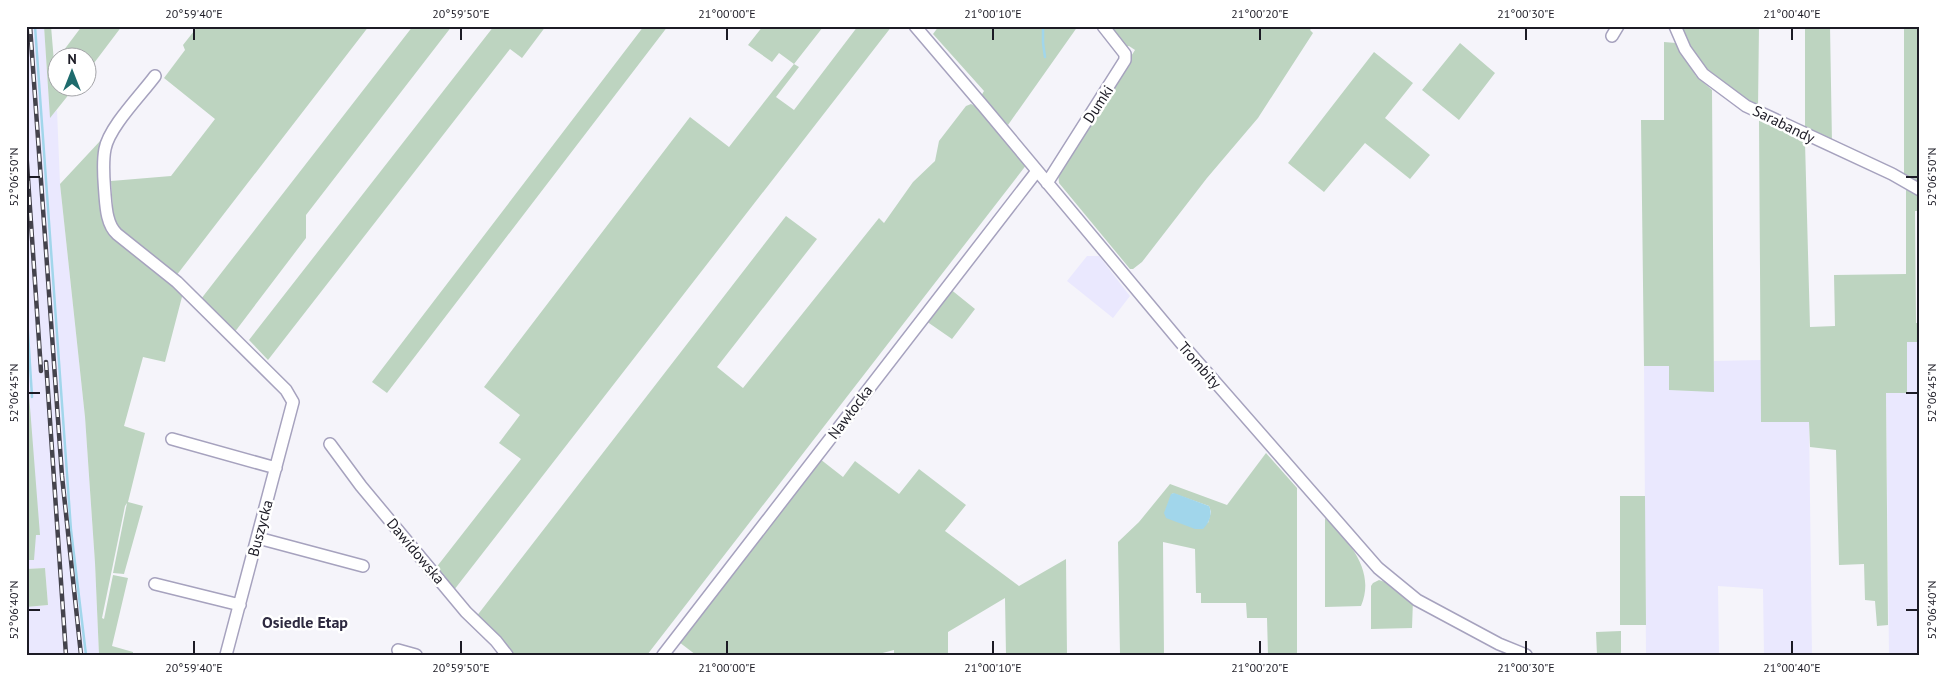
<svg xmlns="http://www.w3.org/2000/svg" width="1946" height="681" font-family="'PT Sans',sans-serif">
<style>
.built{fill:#eae8fe}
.green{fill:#bdd4c0;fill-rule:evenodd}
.water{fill:#a1d6eb}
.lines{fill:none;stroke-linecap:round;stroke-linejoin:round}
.stream{stroke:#a1d6eb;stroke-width:2.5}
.minor-casing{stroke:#a6a2be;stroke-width:14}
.minor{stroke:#fff;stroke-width:11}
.rail-casing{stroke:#44434c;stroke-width:4.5}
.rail{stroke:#fff;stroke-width:2.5;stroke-dasharray:8;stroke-linecap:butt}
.ticks{fill:none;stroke:#1c1b25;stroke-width:2}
.labels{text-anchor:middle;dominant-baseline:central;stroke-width:5;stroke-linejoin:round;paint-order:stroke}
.street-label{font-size:15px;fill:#1c1b25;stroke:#fff}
.neighbourhood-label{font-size:16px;font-weight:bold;fill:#2d293f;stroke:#fff}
.neatline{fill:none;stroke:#1c1b25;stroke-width:2}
.ticks-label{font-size:12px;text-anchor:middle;fill:#1c1b25}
</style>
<rect width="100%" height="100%" fill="#f5f4fa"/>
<path class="built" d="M26,26h18l6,91 7,-7 3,74 25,233 10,146 4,92h-73v-48l22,-2 -3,-37 -19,1z
M1087,256h12l31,40 -17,22 -46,-37z
M1907,342h13v313h-31l-3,-262 21,-1z
M1761,360v62h48l3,233h-48l-1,-66 -45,-3 1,69h-73l-2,-289 25,-1v25l45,1v-30z"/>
<path class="green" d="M44,26h7l3,36 3,-4 1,30h16l-24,30z
M82,26h40l-34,45v-13h-30z
M198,26h171l-193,250 -52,-40 2,-3 -12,-8 -3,-44 60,-5 44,-57 -51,-41 21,-28 -2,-5z
M413,26h39l-146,189v23l-72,95 -33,-34z
M494,26h52l-24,32 -12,-9 -242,311 -19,-20z
M644,26h24l-281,367 -15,-11z
M763,26l60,1 -29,37 5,3 -23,30 18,13 64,-84h34l-438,564 -19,-21 86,-110 -22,-16 21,-28 -36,-28 206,-270 39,30 65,-83 -15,-11 -7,9 -24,-17z
M939,26h139l-70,99 -27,-29 3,-5 -51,-57z
M1108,26h205l-3,4 3,3 -55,85 -51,60 -65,84 -9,7h-3l-71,-86 -1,-12 77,-121 -6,-4 -4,1z
M1680,26h79l-1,82 -56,-43 -10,-14z
M1805,26h25l2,117 -27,-14z
M1904,26h16v158l-16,-10z
M1664,42l12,1 20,33 16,14 2,302 -45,-2v-24h-25l-3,-246h23z
M1460,43l35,30 -36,47 -37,-30z
M1374,52l39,31 -28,35 45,37 -20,24 -45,-36 -41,49 -36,-29z
M971,104l6,3 50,57 -380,491h-135l-36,-38 310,-401 31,23 -100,128 26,21 136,-170 5,5 29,-41 22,-21 4,-20 27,-35z
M1759,120l46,22 5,185 25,-1 -1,-51 72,-1v-86l14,9v14h-5l1,112h4v19h-13v51h-21l2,232 -11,1 -2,-25 -10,-1 -1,-36 -25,1 -3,-115 -26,-3 -1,-25h-48z
M101,140l-1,42 8,48 10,12 65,51 -18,69 -22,-5 -19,69 21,7 -17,69 15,4 -19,68 -11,-1 14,-70 -2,3 -23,112 2,1 9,-44 15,3 -16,68 21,6v3h-34l-4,-92 -10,-146 -25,-233z
M949,288l26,21 -23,30 -26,-18z
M26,356l14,179h-4l-2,25h-8z
M1266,453l31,35v167h-29l-1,-37h-20l-1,-15h-45v-10h-5l-1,-44 -32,-7 1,113h-44l-2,-113 21,-20 31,-38 57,21zM1172,493l37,13 2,6 -3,11z
M820,459l23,18 12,-16 44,33 20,-25 47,36 -21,26 74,55 47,-27 1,96h-61l-1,-57 -57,34v23h-54v-5l-19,5h-179l-17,-13z
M1620,496h25l1,129h-26z
M1325,518c24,23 51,53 36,88l-36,1z
M45,568l3,37 -22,2v-38z
M1379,580l6,2 13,11 15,7 -1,28 -41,1v-43l2,-3z
M1621,631v24h-24l-1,-23z"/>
<path class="water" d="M1174,493l35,13c4,8 0,17 -6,23h-8l-29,-11 -2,-5 7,-19z"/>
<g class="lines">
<path class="stream" d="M35,26l36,504 15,125
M1043,26v17l2,14
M26,301l6,96"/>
<g class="minor-casing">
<path id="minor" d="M915,26l69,81 198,237 196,224 39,32 82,44 27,11
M1675,26l10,23 18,25 43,32 146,68 28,16
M1612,36l6,-10
M155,76c-14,19 -46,51 -50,73 -3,15 -1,31 0,46 1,13 2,30 12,39l60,48 109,108 7,12 -67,253
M1047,183l78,-123v-6l-22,-28
M172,439l104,29
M330,444l31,42 105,126 30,29 11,14
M258,538l105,28
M155,584l85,21
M398,650l18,5
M663,655l374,-484"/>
</g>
<use href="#minor" class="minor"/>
<g class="rail-casing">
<path id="rail" d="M30,26l32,450 19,179
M26,149l15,222
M46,362l20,293"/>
</g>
<use href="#rail" class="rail"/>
</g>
<path class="ticks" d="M194,28v12M461,28v12M727,28v12M993,28v12M1260,28v12M1526,28v12M1792,28v12M28,177h12M1906,177h12M28,393h12M1906,393h12M28,610h12M1906,610h12M194,641v13M461,641v13M727,641v13M993,641v13M1260,641v13M1526,641v13M1792,641v13"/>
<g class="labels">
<g class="street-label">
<text transform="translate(1098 104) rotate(-57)">Dumki</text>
<text transform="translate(1784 124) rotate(26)">Sarabandy</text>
<text transform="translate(1200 365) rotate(49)">Trombity</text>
<text transform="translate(850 412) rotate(-53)">Nawłocka</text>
<text transform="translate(260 528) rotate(-75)">Buszycka</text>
<text transform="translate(416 551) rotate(50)">Dawidowska</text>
</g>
<g class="neighbourhood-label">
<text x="305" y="622">Osiedle Etap</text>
</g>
</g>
<rect width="1946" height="681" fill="none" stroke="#ffffff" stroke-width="55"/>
<g transform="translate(72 72)"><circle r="24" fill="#ffffff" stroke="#a4a4a8"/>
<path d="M0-4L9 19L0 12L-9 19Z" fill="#1e6b6d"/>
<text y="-8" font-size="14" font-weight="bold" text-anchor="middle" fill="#1c1b25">N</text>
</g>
<rect x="28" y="28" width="1890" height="626" class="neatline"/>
<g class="ticks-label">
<text x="194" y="18">20°59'40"E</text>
<text x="461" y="18">20°59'50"E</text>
<text x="727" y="18">21°00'00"E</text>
<text x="993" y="18">21°00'10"E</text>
<text x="1260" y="18">21°00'20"E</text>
<text x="1526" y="18">21°00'30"E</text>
<text x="1792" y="18">21°00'40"E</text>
<text transform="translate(14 177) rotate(-90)" y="4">52°06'50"N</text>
<text transform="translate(1932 177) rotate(-90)" y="4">52°06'50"N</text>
<text transform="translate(14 393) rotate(-90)" y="4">52°06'45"N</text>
<text transform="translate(1932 393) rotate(-90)" y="4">52°06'45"N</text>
<text transform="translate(14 610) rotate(-90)" y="4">52°06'40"N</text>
<text transform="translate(1932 610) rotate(-90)" y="4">52°06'40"N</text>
<text x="194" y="672">20°59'40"E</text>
<text x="461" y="672">20°59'50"E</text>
<text x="727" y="672">21°00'00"E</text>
<text x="993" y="672">21°00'10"E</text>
<text x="1260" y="672">21°00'20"E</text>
<text x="1526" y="672">21°00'30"E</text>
<text x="1792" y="672">21°00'40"E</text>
</g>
</svg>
